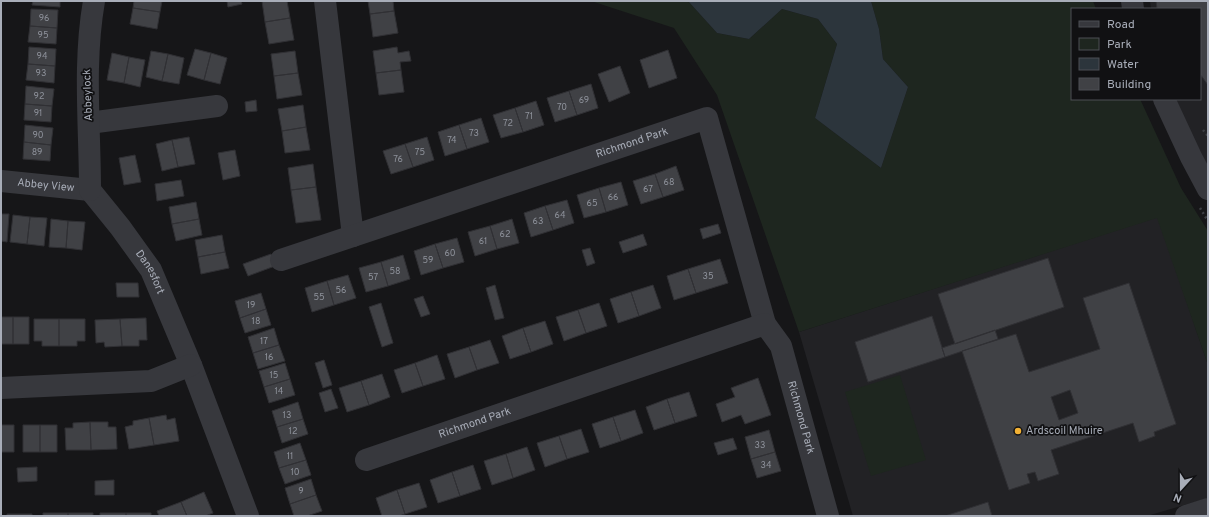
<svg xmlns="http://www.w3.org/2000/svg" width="1209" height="517" font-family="Overpass,sans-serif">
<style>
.built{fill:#222225}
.green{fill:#1e261f}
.water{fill:#2c353c}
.building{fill:#404145;stroke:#303034;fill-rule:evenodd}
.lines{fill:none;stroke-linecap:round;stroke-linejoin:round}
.path{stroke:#3d3f44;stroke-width:2.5;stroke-dasharray:2 3;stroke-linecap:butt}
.street{stroke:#37383d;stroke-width:22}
.poi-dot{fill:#f2b134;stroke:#111113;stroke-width:1.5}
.labels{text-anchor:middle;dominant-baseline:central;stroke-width:3.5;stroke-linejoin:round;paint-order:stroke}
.number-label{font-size:9px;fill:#8e929b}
.street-label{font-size:11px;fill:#a8adb8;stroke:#111113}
.poi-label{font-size:11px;fill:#a8adb8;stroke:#111113;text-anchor:start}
</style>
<rect width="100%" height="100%" fill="#161618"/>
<path class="built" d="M1150,1h58v169l-37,-71h29v-90h-49z
M1158,217l50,148v133l-61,18h-294l-54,-184z"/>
<path class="green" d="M591,1h97l29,32 32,6 33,-30 36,10 19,25 -22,74 66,50 27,-81 -25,-28 -4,-30 -8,-28h222l3,8h-24v90h68l41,89 27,43v134l-51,-147 -358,114 -82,-237 -43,-67z
M900,375l26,85 -55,16 -26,-84z"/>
<path class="water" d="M688,1h183l8,28 4,30 25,28 -27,81 -66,-50 22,-74 -19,-25 -36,-10 -33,30 -32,-6z"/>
<path class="building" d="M33,1h27v6l-28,-2z
M134,1h28l-2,11 -27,-4z
M227,1h14l1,3 -14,3z
M262,1h25l3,17 -25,4z
M368,1h25l1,10 -24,3z
M1156,1h52v84l-8,-11v-65h-43z
M133,8l27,4 -3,17 -27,-5z
M31,9l27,1 -1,18 -27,-2z
M394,11l4,22 -25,4 -3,-23z
M290,18l4,22 -25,4 -4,-22z
M30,26l27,2 -1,16 -28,-2z
M29,47l27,2 -1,17 -27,-2z
M397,47l1,6 11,-2 2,10 -11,1 1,8 -25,3 -3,-22z
M195,49l16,4 -7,27 -17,-5z
M668,50l9,28 -28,10 -9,-28z
M151,51l17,3 -6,27 -16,-4z
M295,51l3,22 -24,3 -3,-22z
M112,53l17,4 -5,26 -17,-3z
M211,53l16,5 -7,26 -16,-4z
M168,54l16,4 -5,26 -17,-3z
M129,57l16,3 -5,27 -16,-4z
M28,64l27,2 -1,17 -28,-3z
M620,66l10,27 -21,9 -11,-28z
M401,70l3,22 -25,3 -3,-22z
M298,73l4,22 -25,4 -3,-23z
M591,84l7,24 -21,7 -8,-24z
M26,86l28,3 -2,17 -27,-2z
M569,91l8,24 -22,7 -8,-24z
M256,100l1,11 -11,1 -1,-10z
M536,101l8,24 -21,7 -8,-24z
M25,104l27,2 -1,16 -27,-2z
M303,105l3,22 -24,4 -4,-22z
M515,108l8,24 -22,6 -8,-23z
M481,118l8,24 -22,7 -8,-24z
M25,125l28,3 -2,17 -27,-3z
M459,125l8,24 -22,7 -7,-24z
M306,127l4,23 -25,3 -3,-22z
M189,137l6,27 -17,3 -6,-27z
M427,137l7,23 -21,7 -8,-23z
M172,140l6,27 -16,4 -6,-27z
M24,142l27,3 -1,16 -27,-2z
M405,144l8,23 -22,7 -8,-23z
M235,150l5,26 -17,4 -5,-27z
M135,155l6,27 -17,3 -5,-27z
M313,164l3,23 -25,3 -3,-22z
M676,166l8,24 -21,7 -8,-23z
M655,174l8,23 -22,7 -8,-23z
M181,180l3,16 -27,5 -2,-17z
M621,182l7,23 -22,7 -7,-24z
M316,187l5,33 -25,3 -5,-33z
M599,188l7,24 -22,6 -7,-23z
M567,200l7,23 -21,7 -8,-24z
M196,202l3,17 -27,5 -3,-17z
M545,206l8,24 -22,7 -7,-24z
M1,214h8l-2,28 -6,-1z
M13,215l17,2 -3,27 -17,-2z
M30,217l17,1 -3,28 -17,-2z
M51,219l17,2 -2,27 -17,-1z
M199,219l3,16 -26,6 -4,-17z
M512,219l7,24 -22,6 -7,-23z
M68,221l17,1 -3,28 -16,-2z
M718,224l3,9 -18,6 -3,-10z
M490,226l7,23 -22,7 -7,-24z
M643,234l4,11 -24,8 -4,-11z
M222,235l3,17 -27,5 -3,-17z
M457,238l7,24 -21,6 -8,-24z
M435,244l8,24 -22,7 -7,-24z
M590,248l5,15 -8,3 -5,-16z
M225,252l4,16 -28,6 -3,-17z
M271,254l4,12 -27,10 -5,-12z
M403,255l7,24 -22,7 -7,-24z
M1048,258l16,49 -109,37 -17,-50z
M720,259l8,24 -32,10 -8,-24z
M381,262l7,24 -22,6 -7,-24z
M688,269l8,24 -22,7 -7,-24z
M348,275l8,23 -22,7 -7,-24z
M327,281l7,24 -22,7 -7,-24z
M116,283h22l1,14h-22z
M1129,283l47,141 -22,8 1,4 -16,6 -6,-19 -82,27 8,24 -21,7 -3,-9 -8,2 3,9 -21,7 -47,-139 54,-17 13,38 71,-23 -17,-51zM1070,390l8,23 -19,7 -8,-23z
M495,285l9,33 -9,2 -9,-32z
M653,285l8,23 -22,8 -8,-24z
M631,292l8,24 -21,7 -8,-24z
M261,293l5,16 -26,9 -5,-17z
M423,296l7,18 -9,3 -7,-18z
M381,303l12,40 -11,4 -13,-40z
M599,303l8,23 -21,7 -8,-23z
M266,309l5,16 -26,8 -5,-15z
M578,310l8,23 -22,8 -8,-24z
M932,316l13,41 -77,25 -13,-40z
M1,317h12v27h-12z
M13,317h16v27h-16z
M146,318l1,22h-8v6h-17l-2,-27z
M34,319h25v27h-17v-5h-8z
M59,319h26v22h-8v5h-18z
M120,319l2,27 -17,1 -1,-5 -8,1 -1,-23z
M545,321l8,23 -22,8 -8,-24z
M274,328l5,17 -26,8 -5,-16z
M523,328l8,24 -21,7 -8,-23z
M995,330l3,9 -53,18 -3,-9z
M490,340l9,23 -22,7 -8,-23z
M279,345l6,16 -27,8 -5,-16z
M469,347l8,23 -22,8 -8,-24z
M437,355l8,24 -22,7 -8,-23z
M324,360l8,25 -9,3 -8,-25z
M285,363l5,16 -26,8 -5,-16z
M415,363l8,23 -21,7 -8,-23z
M382,374l8,23 -21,8 -8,-24z
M758,378l13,37 -26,9 -4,-9 -19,7 -6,-18 19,-7 -4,-9z
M290,379l5,16 -26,8 -5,-16z
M361,381l8,24 -22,7 -8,-24z
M331,389l7,19 -13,4 -6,-19z
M689,392l8,24 -22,7 -8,-24z
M667,399l8,24 -21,7 -8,-23z
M298,402l5,17 -26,8 -5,-16z
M635,410l8,23 -22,8 -8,-24z
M166,415l1,5 8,-2 4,23 -25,4 -5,-27z
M613,417l8,24 -21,7 -8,-24z
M149,418l5,27 -25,4 -4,-22 8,-2v-4z
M303,419l5,15 -26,9 -5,-16z
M90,422l1,28h-25l-1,-22h8v-5z
M90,422h18v5h8l1,22 -26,1z
M1,425h13v27h-13z
M23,425h17v27h-17z
M40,425h17v27h-17z
M581,429l8,23 -22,7 -8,-23z
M769,430l6,22 -24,7 -6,-22z
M559,436l8,23 -22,8 -8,-24z
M733,438l4,11 -19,6 -4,-12z
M300,443l6,17 -27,8 -5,-16z
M527,447l8,23 -22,8 -7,-24z
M775,452l6,19 -24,7 -6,-19z
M506,454l7,24 -21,7 -8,-24z
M306,460l5,15 -26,9 -6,-16z
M473,465l8,24 -21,7 -8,-24z
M37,467v14l-19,1 -1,-14z
M452,472l8,24 -22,7 -8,-23z
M311,479l5,16 -26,9 -5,-16z
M114,480v15h-19v-14z
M419,483l8,24 -22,7 -8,-24z
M397,490l8,24 -6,2h-17l-6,-18z
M204,492l9,21 -8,3h-18l-6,-14z
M316,495l6,16 -15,5h-13l-4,-12z
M181,502l6,14h-28l-2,-5z
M988,502l4,14h-47z
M43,513h25v3h-25z
M68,513h25v3h-25z
M100,513h26v3h-26z
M126,513h25v3h-25z
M7,514h25v2h-25z"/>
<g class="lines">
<path class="path" d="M1203,130l5,6
M1200,208l8,13"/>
<g class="street">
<path d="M325,1l28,235"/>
<path d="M1132,1l1,8"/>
<path d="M1164,99l27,58 17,32"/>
<path d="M89,123l128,-17"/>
<path id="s1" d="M1,181l89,9"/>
<path id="s2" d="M90,190l30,37 31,43 40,95 57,151"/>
<path d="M90,190c0,-63 -7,-126 4,-189"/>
<path id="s3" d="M281,260l426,-142 58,206"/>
<path d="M1,388l150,-7 40,-16"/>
<path id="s4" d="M366,460l399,-136 16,22 47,170"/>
<path d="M1186,516l22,-7"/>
</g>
</g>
<circle class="poi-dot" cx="1018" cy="431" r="4"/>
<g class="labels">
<g class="number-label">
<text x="44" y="18">96</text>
<text x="43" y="35">95</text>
<text x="42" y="56">94</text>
<text x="41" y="73">93</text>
<text x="39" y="96">92</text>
<text x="584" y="100">69</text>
<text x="562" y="107">70</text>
<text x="38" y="113">91</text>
<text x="529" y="116">71</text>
<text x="508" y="123">72</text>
<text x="474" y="133">73</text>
<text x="38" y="135">90</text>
<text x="452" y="140">74</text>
<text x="37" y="152">89</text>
<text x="420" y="152">75</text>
<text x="398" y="159">76</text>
<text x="669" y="182">68</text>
<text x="648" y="189">67</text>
<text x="613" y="197">66</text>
<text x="592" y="203">65</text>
<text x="560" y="215">64</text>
<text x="538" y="221">63</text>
<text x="505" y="234">62</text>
<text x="483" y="241">61</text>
<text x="450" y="253">60</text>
<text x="428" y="260">59</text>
<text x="395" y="271">58</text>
<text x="708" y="276">35</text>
<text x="373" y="277">57</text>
<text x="341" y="290">56</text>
<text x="319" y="297">55</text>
<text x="251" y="305">19</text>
<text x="256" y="321">18</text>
<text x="264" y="341">17</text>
<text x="269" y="357">16</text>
<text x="274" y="375">15</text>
<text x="279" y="391">14</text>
<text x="287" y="415">13</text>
<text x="293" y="431">12</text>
<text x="760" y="445">33</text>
<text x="290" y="456">11</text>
<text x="766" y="465">34</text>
<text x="295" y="472">10</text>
<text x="301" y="491">9</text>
</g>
<g class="street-label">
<text transform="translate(88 95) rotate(-92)">Abbeylock</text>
<text stroke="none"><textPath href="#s3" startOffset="370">Richmond Park</textPath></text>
<text stroke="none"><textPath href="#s1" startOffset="45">Abbey View</textPath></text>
<text stroke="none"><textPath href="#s2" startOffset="102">Danesfort</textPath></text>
<text stroke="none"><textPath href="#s4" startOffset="523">Richmond Park</textPath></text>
<text stroke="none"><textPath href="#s4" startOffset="115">Richmond Park</textPath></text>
</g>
<g class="poi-label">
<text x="1026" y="431">Ardscoil Mhuire</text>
</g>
</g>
<rect width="1209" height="517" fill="none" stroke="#a8adb8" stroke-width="4"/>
<rect x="1071" y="8" width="130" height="92" fill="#111113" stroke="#4d4f55"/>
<rect x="1079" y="21" width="20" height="6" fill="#37383d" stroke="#4d4f55"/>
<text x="1107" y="28" font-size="12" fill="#a8adb8">Road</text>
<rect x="1079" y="38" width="20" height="12" fill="#1e261f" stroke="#4d4f55"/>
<text x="1107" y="48" font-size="12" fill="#a8adb8">Park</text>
<rect x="1079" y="58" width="20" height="12" fill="#2c353c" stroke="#4d4f55"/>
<text x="1107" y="68" font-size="12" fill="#a8adb8">Water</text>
<rect x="1079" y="78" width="20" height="12" fill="#404145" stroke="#4d4f55"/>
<text x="1107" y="88" font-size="12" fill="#a8adb8">Building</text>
<g transform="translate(1181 489) rotate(201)" stroke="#111113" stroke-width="3" paint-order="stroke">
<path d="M0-3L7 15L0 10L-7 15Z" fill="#a8adb8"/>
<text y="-6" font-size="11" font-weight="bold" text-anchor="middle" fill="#a8adb8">N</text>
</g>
</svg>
